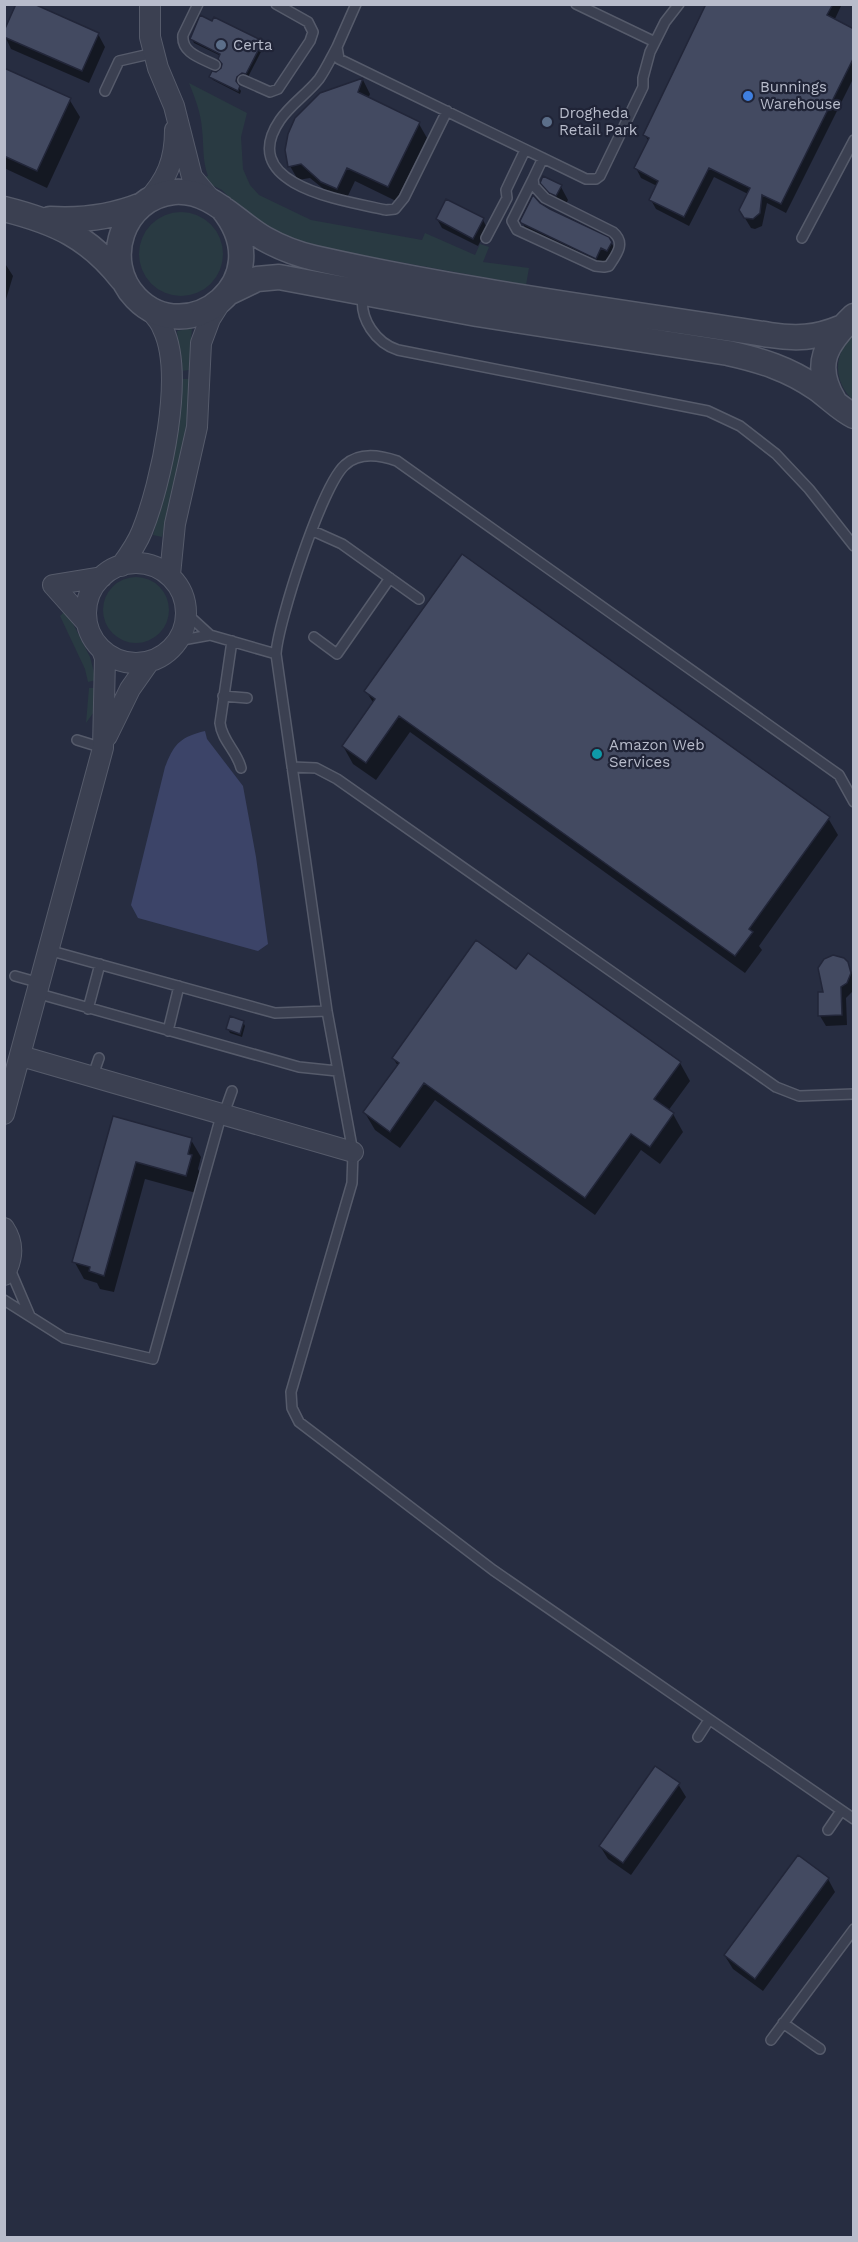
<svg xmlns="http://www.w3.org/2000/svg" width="858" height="2242" font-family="'Work Sans',sans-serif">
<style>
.green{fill:#293a42}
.water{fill:#3c4468}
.shadow{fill:#0007}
.building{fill:#434a61;stroke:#222639;stroke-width:1.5}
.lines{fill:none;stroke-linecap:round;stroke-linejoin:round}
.service-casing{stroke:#565b6b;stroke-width:12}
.minor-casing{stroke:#565b6b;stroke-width:22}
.tertiary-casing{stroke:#565b6b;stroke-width:27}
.service{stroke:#3b4051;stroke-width:9}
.minor{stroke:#3b4051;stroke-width:20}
.tertiary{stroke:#3b4051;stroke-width:24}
.service-dot{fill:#5c6f8a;stroke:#202437;stroke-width:2}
.shop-dot{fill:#3f7fe0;stroke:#202437;stroke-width:2}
.culture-dot{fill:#0f9aa8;stroke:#202437;stroke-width:2}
.labels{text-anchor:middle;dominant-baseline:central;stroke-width:4.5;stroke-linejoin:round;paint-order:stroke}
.poi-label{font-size:15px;fill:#b8bccb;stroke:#202437;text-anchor:start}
</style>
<rect width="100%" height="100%" fill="#272d41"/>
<path class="green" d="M189,83l58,30 -6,24 2,32 7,16 9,10 52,25 111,20 3,-7 50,22 5,-11 9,3 -6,15 46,6 -3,17 -221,-40 -26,-10 -34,-22 -23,-23 -12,-6 -7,-7 5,-1c-6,-16 -4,-31 -6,-47 -1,-16 -7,-31 -13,-46z
M139 254a42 42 0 1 1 84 0a42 42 0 1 1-84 0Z
M192,328l-3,42 -8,1 -4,-40z
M853,335v65c-20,-18 -20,-47 0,-65z
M181,379h8c1,55 -14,105 -27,158l-9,-2c14,-52 27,-102 28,-156z
M103 610a33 33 0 1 1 66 0a33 33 0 1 1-66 0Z
M66,610l24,47 6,23 -8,2 -3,-13 -25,-53z
M89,688h9l-2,21 -10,14z"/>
<path class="water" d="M205,731l2,8 36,47 13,71 12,87 -10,7 -120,-33 -7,-13 34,-138c9,-23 15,-30 40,-36z"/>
<path class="shadow" d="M708,4h134l-8,17 20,10v46l-68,136 -19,-10 -5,23 -7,3 -4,-1 -11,-18 8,-16 -34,-17 -25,49 -33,-17 -5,-9 6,-14 -16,-8 -5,-10 13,-26 -4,-7z
M4,34h94l7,13 -16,36 -78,-34z
M192,39l70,3 2,4 -16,31h-4l-5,4 -1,5 3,5 -1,3 -27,-14 -2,-3 9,-5 3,-8 -2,-8 -27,-13z
M4,70l65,29 11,18 -33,71 -43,-20z
M363,80l7,14 -2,5 51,25 8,14 -31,63 -41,-20 -10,21 -14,-7 -21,-17 -12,2 -8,-14 31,-71z
M542,181l19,6 7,13 -4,8 -6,-2z
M539,204l72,38 8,14 -16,15 -74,-37 -8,-13z
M437,219l46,1 4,8 -9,18 -36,-18z
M4,262l9,14 -9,30z
M366,691l462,127 10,17 -79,111 3,4 -17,23 -335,-241 -34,48 -23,-16 -10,-18 31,-42z
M846,963l8,13v14l-8,8 1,27 -21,1 -6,-10 5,-22z
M517,972l163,91 10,18 -22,30 5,3 10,18 -23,32 -19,-14 -46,65 -160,-115 -35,48 -25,-18 -10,-17 33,-47 -5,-8z
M243,1022l2,4 -3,11 -12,-4 -2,-4z
M114,1118l77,22 10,17 -3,12 3,5 -5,19 -51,-14 -31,113 -14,-3 -3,-6 -13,-4 -10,-18z
M678,1784l8,13 -55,78 -23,-16 -8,-13z
M828,1879l7,13 -72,99 -30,-22 -8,-13z"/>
<path class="building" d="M16,4h18l65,29 -17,38 -78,-34v-6z
M706,4h127l-6,11 27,14v28l-73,147 -19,-9 -2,18 -7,6 -9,-1 -5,-8 11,-22 -41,-20 -25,49 -35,-17 9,-19 -24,-13 15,-30 -6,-3z
M200,15l12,6 2,-4 49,24 -17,33 -4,-1 -5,4 -1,4 4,5 -2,5 -29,-14 3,-6 4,1 5,-4 1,-4 -4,-5 2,-5 -30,-15z
M4,68l67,30 -34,73 -33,-15z
M363,78l-5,14 62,30 -32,65 -41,-19 -10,21 -16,-7 -20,-18 -13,3 -3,-17 3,-16 7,-16 25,-25z
M543,176l19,9 -6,11 -7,-3 -9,-10z
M533,195l7,8 10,6 59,28 3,5 -5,9 -6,-3 -5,11 -75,-36 -1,-2z
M446,199l38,19 -11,21 -37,-20z
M462,554l368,263 -81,112 4,3 -18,24 -336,-240 -33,47 -24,-17 33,-47 -11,-8z
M476,940l40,29 12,-16 153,109 -27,37 20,14 -24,34 -19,-13 -46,64 -161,-115 -34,49 -27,-20 36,-49 -7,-5z
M833,955l11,3 4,4 3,11 -4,10 -6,4 1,28 -24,1v-24h5l-5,-24 6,-9z
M230,1016l14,5 -4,13 -14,-5z
M113,1116l79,22 -4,16 4,1 -6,21 -50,-14 -32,114 -15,-5 1,-4 -18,-5z
M655,1766l25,17 -57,80 -24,-17z
M798,1855l31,23 -74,101 -31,-24z"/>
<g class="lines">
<g class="service-casing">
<path id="service" d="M198,4l-15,31c-2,18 18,23 32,30
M356,4l-19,43 2,12 247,120h10l4,-3 43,-89v-9l7,-26 15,-30 14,-18
M576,4l79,38
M337,47c-6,11 -11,22 -18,32 -12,15 -28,25 -39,41 -45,66 66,81 106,90l9,-1 9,-11 43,-87
M243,80l27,12 8,-3 32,-48 3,-9 -5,-10 -32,-18
M105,91l14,-30 35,-8
M533,179l-21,42 5,9 78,36 9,1 5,-1c8,-12 17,-23 4,-34l-68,-34 -11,-12 -1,-7 10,-21
M486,238l21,-40 -1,-8 19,-40
M802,238l52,-98
M363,295c-4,24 13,48 35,55l310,61 32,15 36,28 33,35 45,57
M313,531l29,13 77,55
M210,635l66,19
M314,637l23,17 53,-76
M177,641l33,-6 -24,-22
M232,641l-12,82c2,18 17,28 21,45
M223,696l24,2
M77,740l26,8
M292,767l24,1 21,11 439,308 23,9 55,-2
M854,802l-15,-27 -442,-314c-17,-6 -38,-9 -52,4 -23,20 -67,157 -69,189l51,357 26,141 -1,31 -61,209 1,16 7,14 194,148 361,249
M48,950l227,63 52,-2
M15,976l25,7
M36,993l263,74 38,4
M88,1009l12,-45
M168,1031l11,-45
M92,1078l7,-20
M9,1267l21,49
M4,1300l60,38 89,21 68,-243 6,-11 5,-14
M698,1737l11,-17
M828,1830l13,-19
M783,2023l37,26
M771,2040l83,-111"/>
</g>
<g class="minor-casing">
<path id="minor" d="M150,4v33l8,31 16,38 18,71 20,24
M146,202c21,-22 29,-42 29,-72
M86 613a50 50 0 1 1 100 0a50 50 0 1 1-100 0Z
M121,566c8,-11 16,-22 21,-35 19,-47 43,-156 21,-202 -3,-9 -10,-15 -16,-22
M170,575l5,-51 22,-97 4,-84 9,-24 12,-19
M53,585l49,-8
M53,585l33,37
M107,736l23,-47 19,-27
M21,1056l332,96
M4,1114l99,-366 2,-90 -3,-8
M4,1228c10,15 9,31 0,47"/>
</g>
<g class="tertiary-casing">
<path id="tertiary" d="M222,208c60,73 -35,143 -86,90 -35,-36 -14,-101 38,-106 37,-3 61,30 91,47 16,9 32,15 49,19 151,34 304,53 456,77 26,4 46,3 70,-7
M4,209c52,13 85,28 118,70
M50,219c32,2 62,-2 92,-14
M230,292l27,-13 22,-2 198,37 251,39c32,7 61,16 88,35 13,9 24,21 38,28
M834,401c-22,-37 -8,-58 20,-85"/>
</g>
<use href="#service" class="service"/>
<use href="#minor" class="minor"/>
<use href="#tertiary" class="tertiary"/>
</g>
<g class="service-dot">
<circle cx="221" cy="45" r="6"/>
<circle cx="547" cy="122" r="6"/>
</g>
<circle class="shop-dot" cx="748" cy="96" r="6"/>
<circle class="culture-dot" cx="597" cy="754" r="6"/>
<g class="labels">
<g class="poi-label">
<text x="233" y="45">Certa</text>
<text x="760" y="87">Bunnings<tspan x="760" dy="17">Warehouse</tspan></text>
<text x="559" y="113">Drogheda<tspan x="559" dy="17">Retail Park</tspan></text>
<text x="609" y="745">Amazon Web<tspan x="609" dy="17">Services</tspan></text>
</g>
</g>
<rect width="858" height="2242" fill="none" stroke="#b8bccb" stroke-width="12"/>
</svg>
